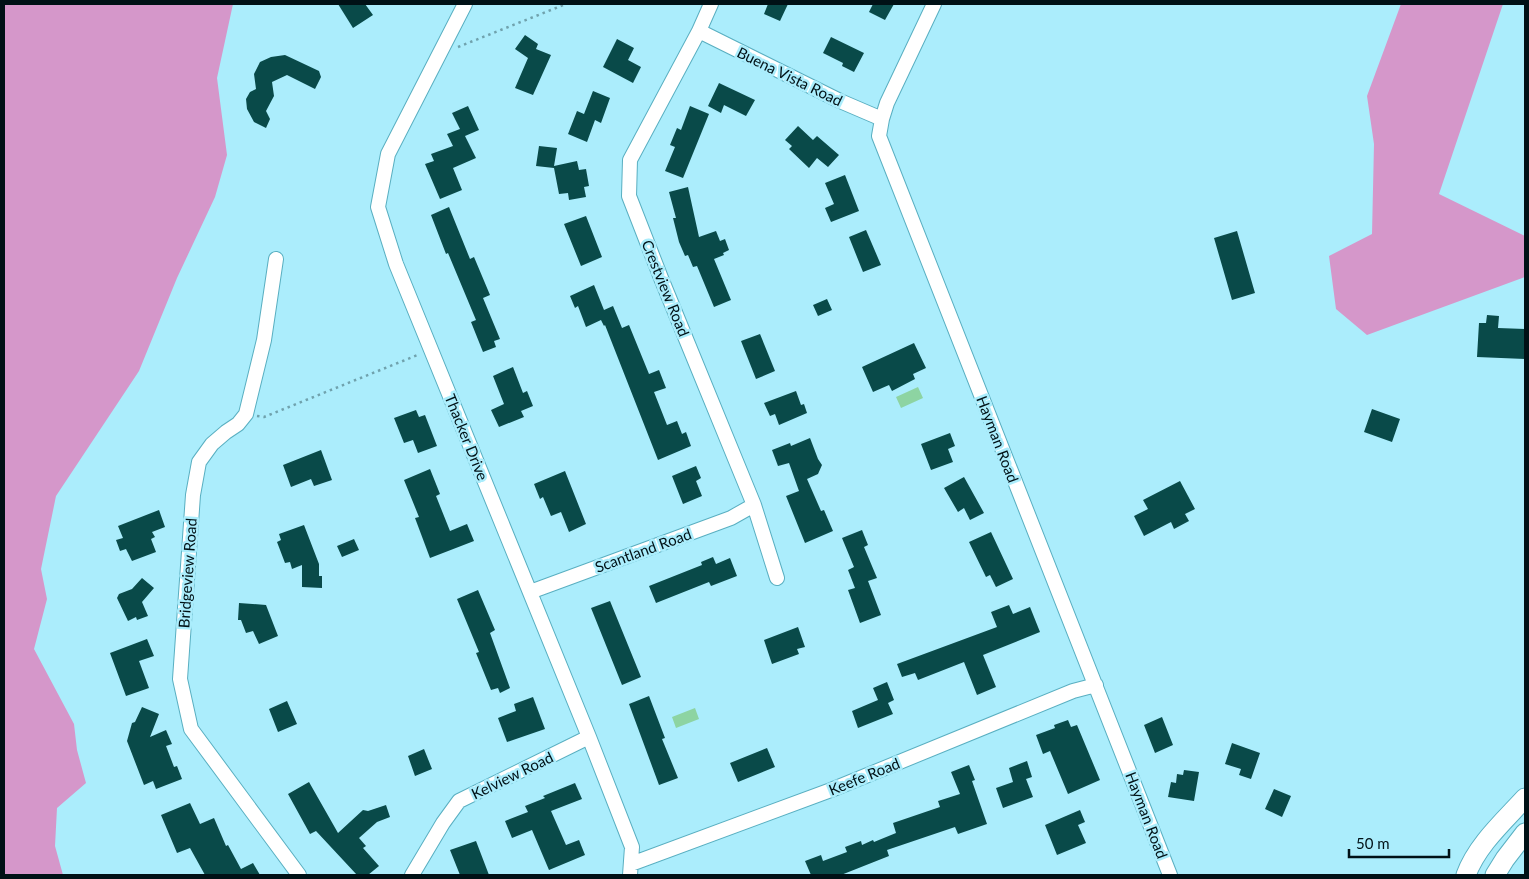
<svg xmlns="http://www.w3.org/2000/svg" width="1529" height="879" font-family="Lato,sans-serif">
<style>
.forest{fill:#d597ca}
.water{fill:#8dd4a2}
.building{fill:#094a49}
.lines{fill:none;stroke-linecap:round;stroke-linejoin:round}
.street-casing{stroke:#59afc1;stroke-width:16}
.secondary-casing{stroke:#59afc1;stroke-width:21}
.path{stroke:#70a2ad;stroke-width:2.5;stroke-dasharray:2.5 4;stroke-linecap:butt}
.street{stroke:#fff;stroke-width:14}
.secondary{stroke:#fff;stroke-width:19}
.labels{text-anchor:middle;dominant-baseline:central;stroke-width:5;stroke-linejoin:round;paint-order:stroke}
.street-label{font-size:15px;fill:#001116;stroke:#abedfc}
</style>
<rect width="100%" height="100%" fill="#abedfc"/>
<path class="forest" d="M4,4h229l-16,74 10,77 -12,42 -38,81 -38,93 -83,125 -15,73 6,30 -13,50 40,75 3,26 9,33 -29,25 -2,38 8,29h-59z
M1401,4h102l-64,190 86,42v41l-158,58 -31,-26 -7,-53 43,-22 2,-90 -7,-48z"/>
<path class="water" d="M918,387l5,11 -22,10 -5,-11z
M695,708l4,11 -23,9 -4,-11z"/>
<path class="building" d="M338,4h27l8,11 -20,13z
M768,4h20l-8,17 -16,-7z
M873,4h21l-9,16 -16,-8z
M525,35l13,9 -2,5 15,6 -18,40 -18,-7 13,-30 -13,-9z
M831,37l33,16 -10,19 -12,-6 1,-3 -20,-10z
M617,39l17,9 -6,12 13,7 -8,16 -30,-16z
M285,55l34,16 2,6 -6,12 -28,-14 -15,7 2,14 -8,15 4,8 -4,9 -12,-6 -7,-13 -1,-10 4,-7 6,-3 -2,-15 6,-12 11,-5z
M719,83l36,17 -9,16 -22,-11 -3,8 -13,-7z
M593,91l17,7 -9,25 -6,-3 -8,22 -19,-8 9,-23 7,3z
M468,106l11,24 -14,6 11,22 -23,10 9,22 -22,9 -15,-35 9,-3 -3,-7 22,-8 -6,-12 13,-5 -8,-16z
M690,106l19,8 -26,64 -18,-7 10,-24 -5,-2 7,-17 4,2z
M798,126l15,14 4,-4 22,19 -11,12 -11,-9 -8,10 -20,-19 3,-3 -7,-6z
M539,146l18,2 -3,18 23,-5 2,9 7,-1 3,17 -5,1 2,10 -17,3 -1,-7 -9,1 -5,-26 -18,-2z
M845,175l14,36 -28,11 -6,-14 9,-4 -9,-21z
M688,187l11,50 17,-6 4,10 5,-2 4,11 -6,3 1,2 -10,4 17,41 -17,7 -17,-41 -4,1 -5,-12 -3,1 -6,-14 -6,-24h3l-7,-26z
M449,207l21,52 4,-2 16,38 -7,3 17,41 -6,2 2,6 -13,5 -12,-30 5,-2 -28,-67 -2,1 -15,-39z
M586,216l16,41 -21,9 -17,-42z
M866,230l15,35 -18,7 -14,-35z
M1237,231l18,62 -23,7 -18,-62z
M594,285l10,25 9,-4 9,22 7,-3 20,49 10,-4 7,18 -12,4 13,33 10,-4 5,13 4,-2 5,14 -33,14 -53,-135 -1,1 -3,-6 -15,7 -8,-21 -3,2 -5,-12z
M827,299l5,11 -14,6 -5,-11z
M1487,315l12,1 -1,12 27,1v30l-48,-2 2,-34h7z
M760,334l15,37 -19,8 -15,-38z
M914,343l12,25 -13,6 2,5 -23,12 -3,-6 -16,7 -11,-25z
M513,367l10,26 4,-2 6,15 -12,5 3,6 -25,10 -8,-17 13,-6 -11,-28z
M796,391l5,14 3,-1 3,9 -28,12 -4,-11 -5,2 -6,-13z
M1372,409l28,10 -8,23 -28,-10z
M416,410l3,7 6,-2 12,31 -19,7 -5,-13 -9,3 -10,-25z
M950,433l5,13 -7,3 5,13 -22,8 -10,-26z
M810,438l8,21 4,6 -4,9 -11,5 14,32 3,-1 9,21 -28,12 -19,-47 13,-5 -10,-28 -11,3 -6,-16 18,-7 1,3z
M321,450l11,30 -18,6 -3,-7 -20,8 -8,-22z
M696,466l5,12 -5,3 6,15 -19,8 -11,-28z
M430,469l10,25 -4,2 14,35 17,-7 7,17 -44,17 -15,-40 4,-1 -15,-37z
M565,471l21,53 -17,8 -8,-20 -10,4 -8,-19 -3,2 -6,-15z
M964,477l20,36 -14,7 -6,-12 -6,4 -14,-24z
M1180,481l15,28 -10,5 4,7 -15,8 -3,-7 -27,14 -10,-20 14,-7 -5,-9z
M159,510l6,17 -13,5 3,5 -4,2 5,13 -24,9 -6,-12 -6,2 -4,-11 7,-2 -5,-12z
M304,525l15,39v12h3v12l-20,-1v-22l-10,4 -2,-7 -5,1 -8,-21 4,-2 -2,-6z
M862,530l6,15 -4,2 13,31 -9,3 13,34 -21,8 -12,-33 7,-2 -7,-18 6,-3 -12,-29z
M991,532l22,47 -17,8 -6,-12 -4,2 -17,-35z
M354,539l5,11 -17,7 -5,-11z
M713,557l3,7 14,-6 7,18 -26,10 -2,-4 -53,21 -7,-17 53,-21 -1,-3z
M142,578l12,10 -12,14 6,14 -11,4 -1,-3 -8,4 -11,-23 2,-4 13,-5z
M478,590l17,40 -5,3 20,55 -10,5 -2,-5 -7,2 -15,-37 3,-1 -22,-53z
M610,601l31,76 -19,8 -31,-77z
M239,603l27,2 12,31 -19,8 -6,-13 -7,2 -5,-13h-3z
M1009,605l4,9 17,-7 10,25 -57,23 13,32 -19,8 -13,-33 -46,18 -3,-7 -13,4 -5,-13 100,-37 -6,-15z
M798,627l7,20 -8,2 2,5 -27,10 -8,-24z
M147,639l7,17 -15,5 10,27 -23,8 -16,-43z
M887,682l7,18 -6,3 5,11 -35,14 -6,-17 26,-11 -5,-12z
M649,696l16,42 -3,1 16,39 -19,7 -30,-81z
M533,697l12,32 -38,13 -9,-24 18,-7 -2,-7z
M287,701l10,23 -19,8 -9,-23z
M142,707l17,7 -9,23 16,-7 6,14 -6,2 8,21 3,-1 5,13 -26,10 -3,-8 -9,4 -17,-44 5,-18 3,-1z
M1162,717l11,28 -18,8 -11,-28z
M1068,720l3,7 6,-2 23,55 -32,14 -18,-43 -7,3 -7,-19 19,-7 -1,-3z
M1232,743l28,10 -9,26 -12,-4 2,-6 -16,-5z
M767,748l8,19 -37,15 -8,-19z
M424,749l8,20 -17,7 -7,-20z
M1027,761l5,16 -6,2 7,18 -30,11 -7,-20 17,-6 -4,-14z
M969,765l6,15 -3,1 15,43 -29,10 -3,-7 -68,23 2,6 -48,19h-30l-6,-14 16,-6 2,6 24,-9 -2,-5 16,-6 1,4 11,-5 1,2 22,-9 -3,-10 47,-16 -2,-6 22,-7 -9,-22z
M1184,770l15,2 -5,29 -26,-4 3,-15 5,1 1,-9 6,1z
M309,782l29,51 25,-23 5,1 18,-6 4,12 -13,5 -18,16 7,8 -3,2 16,18 -11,9h-11l-41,-44 -6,3 -22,-40z
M575,783l7,16 -31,12 15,34 13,-5 6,15 -36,15 -17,-40 -20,8 -7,-17 23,-9 -3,-6 20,-8 -2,-2z
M1274,789l17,7 -9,21 -17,-8z
M190,803l10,21 14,-6 12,28 2,-1 13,24 12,-6 7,12h-55l-15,-27 -13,5 -16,-38z
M1080,810l5,12 -7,3 8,18 -29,12 -12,-30z
M476,841l13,34h-29l-10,-25z"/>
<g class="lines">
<g class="street-casing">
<path id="street" d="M465,4l-77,150 -10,53 18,57 193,473 43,110 -2,28
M711,4l-12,27 -69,129 -1,36 32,82 93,227 23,73
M934,4l-47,99 -5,16 -3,17 291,739
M699,31l141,70 42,18
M276,259l-12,81 -18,74 -8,10 -12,8 -14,12 -13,18 -6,33 -13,184 11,50 108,146
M530,592l201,-74 23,-13
M631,864l200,-74 242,-99 23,-6
M412,875l31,-52 16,-22 130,-64"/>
</g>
<g class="secondary-casing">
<path id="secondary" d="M1466,875c11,-30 38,-54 59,-77
M1495,875l10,-16 20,-26"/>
</g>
<path class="path" d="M458,47l108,-43
M257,416l7,1 156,-63"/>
<use href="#street" class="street"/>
<use href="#secondary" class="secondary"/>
</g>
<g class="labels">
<g class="street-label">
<text transform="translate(790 76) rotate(26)">Buena Vista Road</text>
<text transform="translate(666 288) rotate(68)">Crestview Road</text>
<text transform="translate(467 437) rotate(68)">Thacker Drive</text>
<text transform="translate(998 439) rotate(69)">Hayman Road</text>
<text transform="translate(643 550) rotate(-20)">Scantland Road</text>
<text transform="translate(187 573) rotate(-86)">Bridgeview Road</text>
<text transform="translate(512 775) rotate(-26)">Kelview Road</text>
<text transform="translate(864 776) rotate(-22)">Keefe Road</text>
<text transform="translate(1147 815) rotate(69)">Hayman Road</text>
</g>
</g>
<rect width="1529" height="879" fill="none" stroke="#001116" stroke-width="10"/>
<path d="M1349 849v8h100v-8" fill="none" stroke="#001116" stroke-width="2.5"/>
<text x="1356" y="849" font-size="15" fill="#001116" stroke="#abedfc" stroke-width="4" paint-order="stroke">50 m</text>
</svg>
